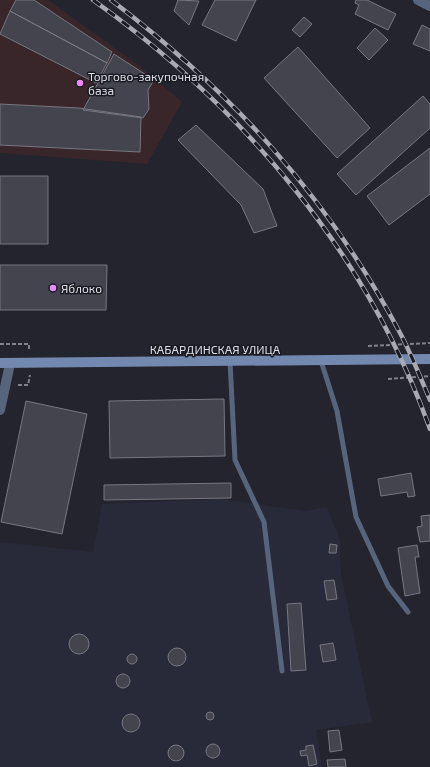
<svg xmlns="http://www.w3.org/2000/svg" width="430" height="767" font-family="'Exo 2',sans-serif">
<style>
.commercial{fill:#39262a}
.built{fill:#292a39}
.building{fill:#44444e;stroke:#777782}
.lines{fill:none;stroke-linecap:round;stroke-linejoin:round}
.path{stroke:#81828a;stroke-width:2;stroke-dasharray:4 2;stroke-linecap:butt}
.service{stroke:#57657c;stroke-width:5}
.tertiary{stroke:#57657c;stroke-width:10}
.secondary{stroke:#7388ae;stroke-width:10}
.rail-casing{stroke:#a9aab1;stroke-width:4.5}
.rail{stroke:#1a1a23;stroke-width:3;stroke-dasharray:9;stroke-linecap:butt}
.poi-dot{fill:#ed8cf9;stroke:#1a1a23;stroke-width:1.5}
.labels{text-anchor:middle;dominant-baseline:central;stroke-width:3;stroke-linejoin:round;paint-order:stroke}
.poi-label{font-size:12px;fill:#dedfe5;stroke:#1a1a23;text-anchor:start}
.street-label{font-size:12px;fill:#dedfe5;stroke:#1a1a23}
</style>
<rect width="100%" height="100%" fill="#23242d"/>
<path class="commercial" d="M0,0h48l90,65 44,37 -35,62 -147,-11z"/>
<path class="built" d="M221,499l85,12 21,-4 13,33 1,34 31,148 -56,8 6,37h-322v-225l93,10 9,-48z"/>
<path class="building" d="M16,0h18l78,52 -5,11 -97,-52z
M178,0l21,1 -10,24 -15,-14z
M215,0h41l-20,41 -34,-16z
M356,0h11l29,14 -8,16 -33,-16 4,-9 -4,-2z
M10,11l97,52 -11,20 -96,-49z
M304,17l8,7 -12,13 -8,-7z
M422,25l8,4v22l-17,-7z
M375,28l13,12 -19,20 -12,-12z
M298,47l72,81 -33,30 -73,-80z
M114,54l40,26 -6,10 1,19 -6,9 -60,-8z
M423,96l7,8v24l-74,67 -19,-21z
M0,104l79,4 62,9 -1,35 -140,-7z
M196,125l67,64 14,37 -23,7 -13,-28 -63,-65z
M430,148v46l-41,31 -22,-29z
M0,176h48v68h-48z
M0,265h107l-1,45h-106z
M224,399l1,57 -115,2 -1,-57z
M26,401l61,13 -25,120 -61,-12z
M411,473l4,23 -7,1 -1,-5 -26,4 -3,-17z
M231,483v15l-127,2v-15z
M430,515v26l-10,1 -3,-15 5,-1 -1,-10z
M330,544l7,1 -1,8h-7z
M417,545l2,12h-4l5,36 -15,3 -7,-48z
M334,580l3,19 -10,1 -3,-19z
M301,603l5,67 -15,1 -4,-67z
M69 644a10 10 0 1 1 20 0a10 10 0 1 1-20 0Z
M333,643l3,17 -13,2 -3,-17z
M168 657a9 9 0 1 1 18 0a9 9 0 1 1-18 0Z
M127 659a5 5 0 1 1 10 0a5 5 0 1 1-10 0Z
M116 681a7 7 0 1 1 14 0a7 7 0 1 1-14 0Z
M206 716a4 4 0 1 1 8 0a4 4 0 1 1-8 0Z
M122 723a9 9 0 1 1 18 0a9 9 0 1 1-18 0Z
M339,730l3,20 -12,2 -2,-21z
M206 751a7 7 0 1 1 14 0a7 7 0 1 1-14 0Z
M313,745l4,19 -8,2 -2,-11 -6,1 -1,-5 6,-1v-4z
M168 753a8 8 0 1 1 16 0a8 8 0 1 1-16 0Z
M345,759l1,8h-18l-1,-7z"/>
<g class="lines">
<path class="path" d="M0,344h29v7
M368,346l62,-3
M388,379l42,-3
M18,385h10l2,-10"/>
<path class="service" d="M230,361l5,99 29,62 18,149
M321,361l16,50 19,106 32,69 20,26"/>
<path class="tertiary" d="M418,0l12,6
M0,410l10,-46"/>
<path class="secondary" d="M0,363l430,-4"/>
<g class="rail-casing">
<path id="rail" d="M93,0c151,108 274,253 337,429
M111,0c121,92 216,196 288,331 12,22 21,46 31,69"/>
</g>
<use href="#rail" class="rail"/>
</g>
<g class="poi-dot">
<circle cx="80" cy="83" r="4"/>
<circle cx="53" cy="288" r="4"/>
</g>
<g class="labels">
<g class="poi-label">
<text x="88" y="76">Торгово-закупочная<tspan x="88" dy="14">база</tspan></text>
<text x="61" y="288">Яблоко</text>
</g>
<g class="street-label">
<text x="215" y="349">КАБАРДИНСКАЯ УЛИЦА</text>
</g>
</g>
</svg>
